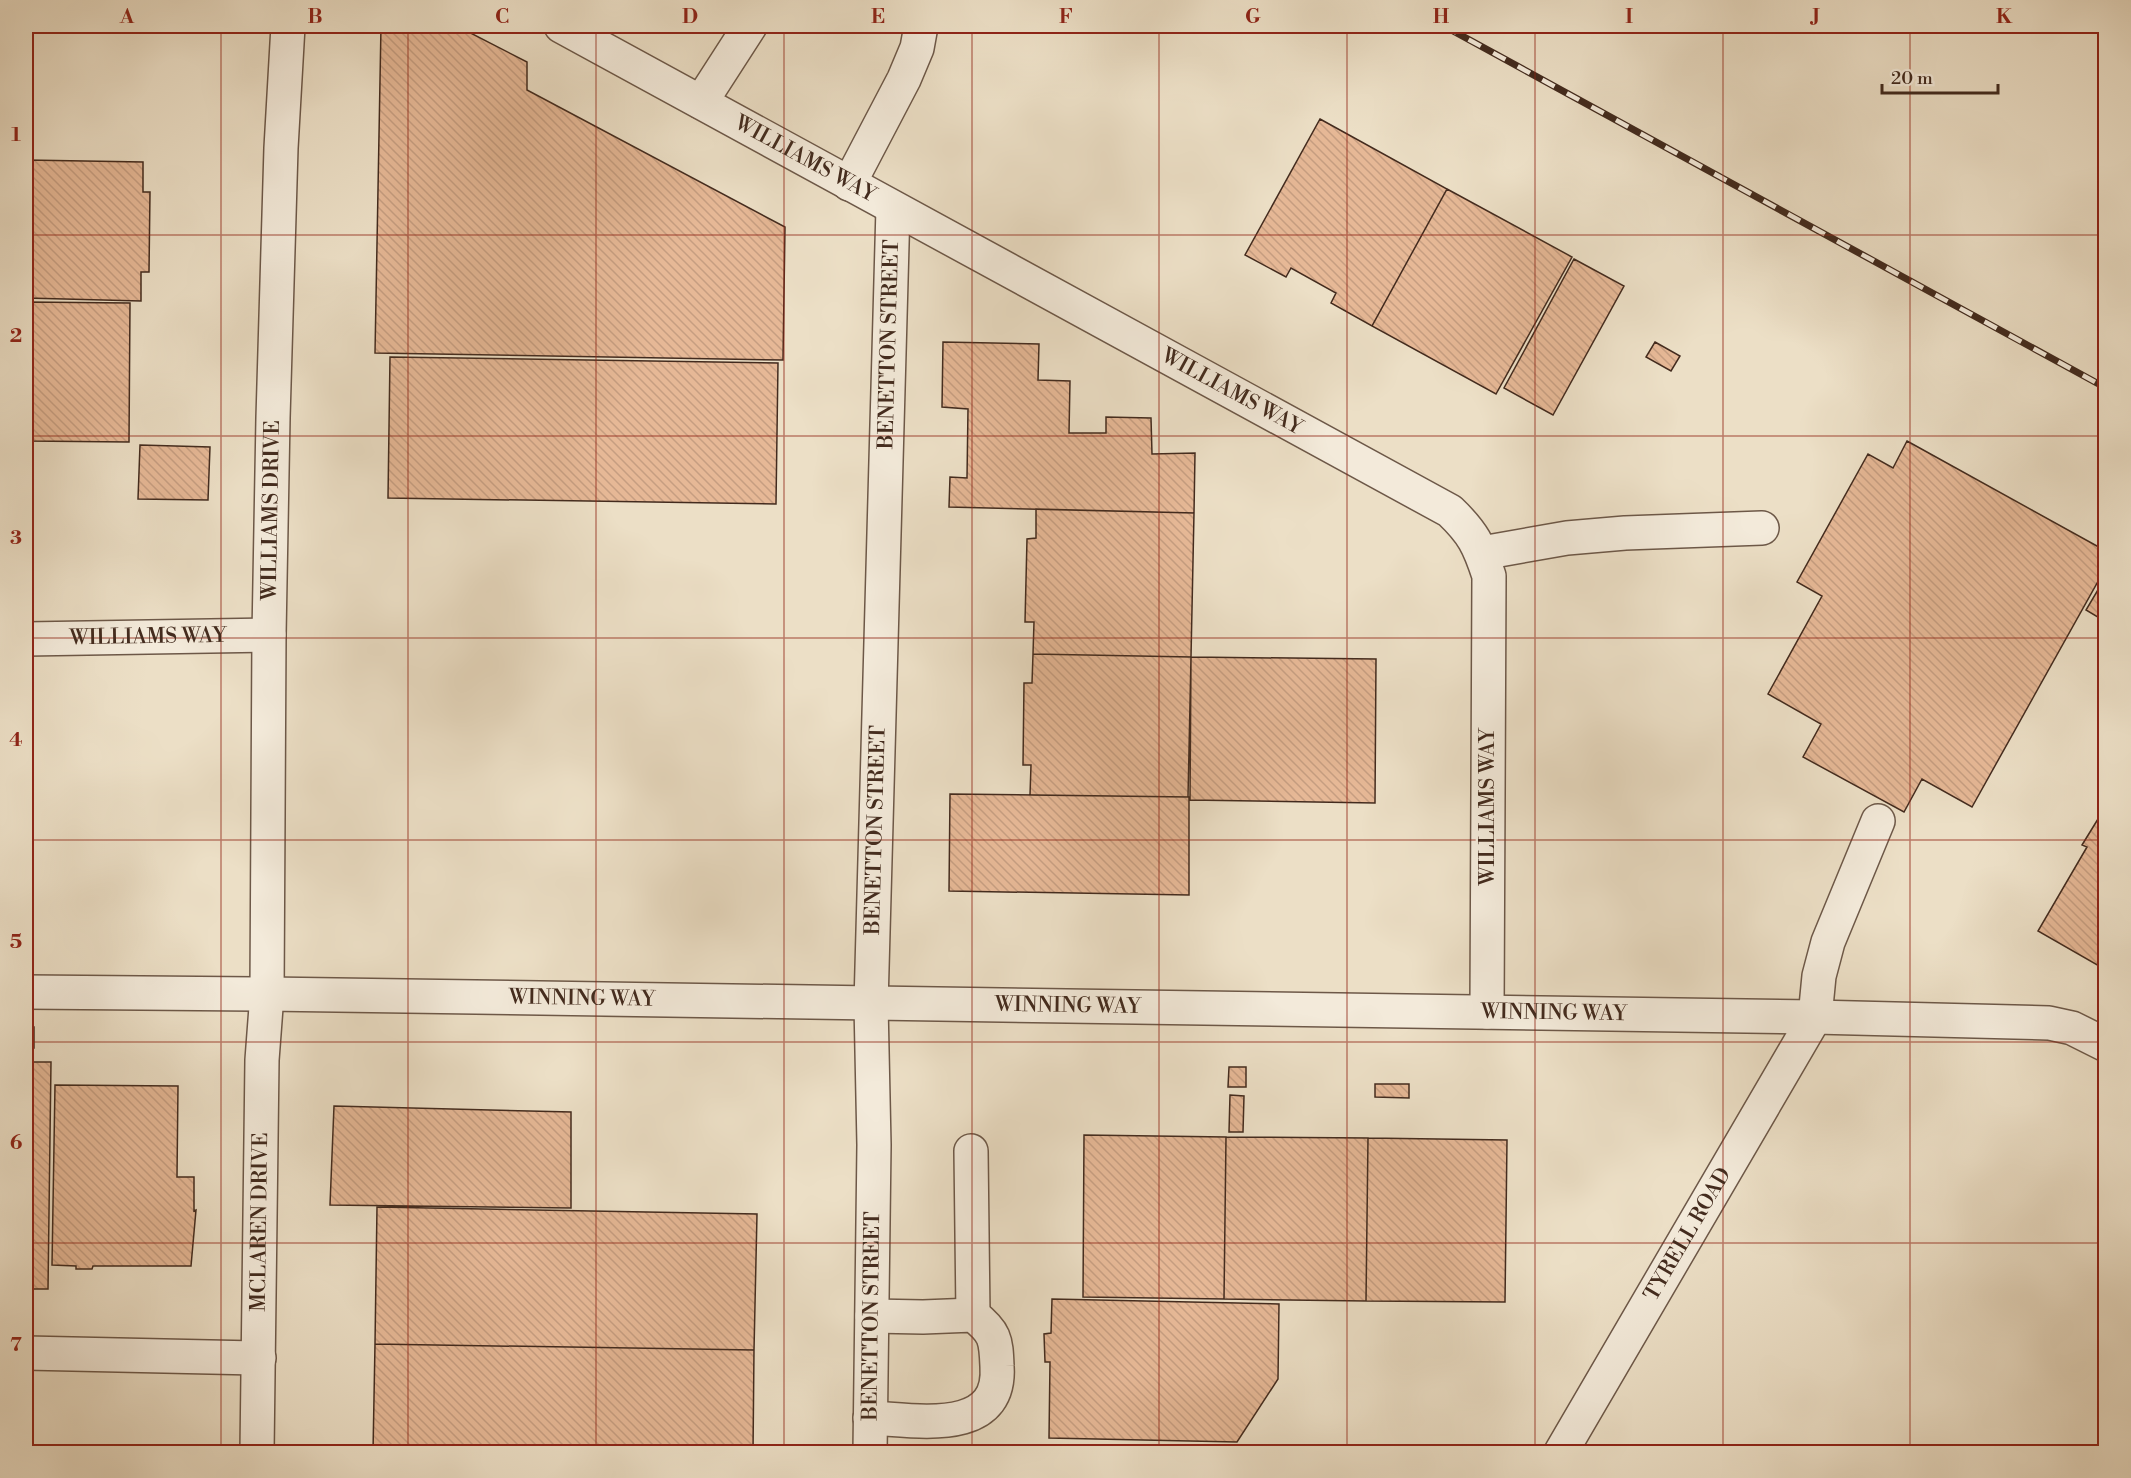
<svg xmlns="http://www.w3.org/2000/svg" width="2131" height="1478" font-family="'Libre Bodoni',serif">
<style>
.building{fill:url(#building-back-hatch);stroke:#432b1e;stroke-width:1.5}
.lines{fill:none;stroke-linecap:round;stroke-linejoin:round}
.minor-casing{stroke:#6d5848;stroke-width:36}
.minor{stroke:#f3eada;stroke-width:33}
.rail-casing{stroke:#432b1e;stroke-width:7}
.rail{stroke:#f3eada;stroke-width:4.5;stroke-dasharray:14;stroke-linecap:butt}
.grid{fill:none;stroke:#8f2418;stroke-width:1.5;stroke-opacity:0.55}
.labels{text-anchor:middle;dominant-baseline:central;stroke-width:4.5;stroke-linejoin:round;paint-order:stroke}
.street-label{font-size:21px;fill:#432b1e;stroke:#f3eada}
.neatline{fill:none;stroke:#8f2418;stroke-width:2}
.grid-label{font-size:20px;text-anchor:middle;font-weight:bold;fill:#8f2418}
</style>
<defs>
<pattern id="building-back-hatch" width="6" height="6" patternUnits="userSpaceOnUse" patternTransform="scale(1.5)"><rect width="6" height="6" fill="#e6b896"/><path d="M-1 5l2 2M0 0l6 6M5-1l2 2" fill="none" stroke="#c69e81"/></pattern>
</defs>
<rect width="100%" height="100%" fill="#ecdfc6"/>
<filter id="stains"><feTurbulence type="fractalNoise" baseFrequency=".00333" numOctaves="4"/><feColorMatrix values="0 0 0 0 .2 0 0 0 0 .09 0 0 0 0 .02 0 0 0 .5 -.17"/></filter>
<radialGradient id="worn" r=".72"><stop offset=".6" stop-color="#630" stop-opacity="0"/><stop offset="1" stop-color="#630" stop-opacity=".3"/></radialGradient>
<path class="building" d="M381,26h76l70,36v28l258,137 -2,133 -408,-7z
M1320,119l127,70 -75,137 -41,-23 5,-10 -45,-25 -5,9 -41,-22z
M26,160l117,2v30h7l-1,80h-8v29l-115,-3z
M1447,189l125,68 -76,137 -124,-68z
M1574,259l50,27 -71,129 -49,-27z
M26,302l104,1 -1,139 -103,-1z
M943,342l96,2 -1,36 32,1 -1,52h37v-16l45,1 1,36 43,-1 -1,60 -245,-6 1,-30 17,1 1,-69 -26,-2z
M1655,342l25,14 -9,15 -25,-14z
M390,357l388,6 -2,141 -388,-6z
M1907,441l199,110v16l-134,240 -50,-28 -18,33 -101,-55 18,-33 -53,-30 54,-98 -25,-14 71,-128 25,14z
M140,445l70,2 -2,53 -70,-1z
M1036,509l158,4 -3,144 -158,-3 1,-32h-9l2,-83 9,-1z
M2102,583l4,2v37l-20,-12z
M1033,654l158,3 -3,140 -158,-2 1,-30h-8l1,-82h8z
M1191,657l185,2 -1,144 -185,-3z
M950,794l239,3v98l-240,-4z
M2106,806v164l-68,-39 49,-84 -5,-2z
M26,1027h8v21h-8z
M30,1062h21l-3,227h-22v-214h4z
M1229,1067h17v20h-18z
M1375,1084h34v14l-34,-1z
M55,1085l123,1 -1,91h17v34l2,-1 -5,56h-98l-1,3h-16v-3l-24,-1z
M1230,1095l14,1 -1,36h-14z
M334,1106l237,6v96l-241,-3z
M1084,1135l142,2 -2,162 -141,-2z
M1226,1137l142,1 -2,163 -142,-2z
M1368,1138l139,2 -2,162 -139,-1z
M377,1207l380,7 -3,136 -379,-6z
M1052,1299l227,5 -1,75 -41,63 -188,-4 1,-76h-5l-1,-28 7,-1z
M375,1344l379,6 -1,102h-380z"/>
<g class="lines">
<g class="minor-casing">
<g id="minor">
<path id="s1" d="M561,26l889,485c23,22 29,34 39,65l-2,436"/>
<path d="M701,102l49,-76"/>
<path d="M849,184l55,-105 13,-31 4,-22"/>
<path d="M1482,553l85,-15 58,-5 137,-5"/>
<path id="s2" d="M26,639l243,-4"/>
<path id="s3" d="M26,992l241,2 1548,23 234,6 23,5 34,17"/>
<path d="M971,1151l2,164"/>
<path d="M26,1353l233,5"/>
<path d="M870,1418c46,2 132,19 127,-52 -1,-27 -2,-34 -24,-51l-50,2 -51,-1"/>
<path id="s4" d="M257,1452l5,-392 5,-66 2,-359 4,-217 8,-270 7,-122"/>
<path id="s5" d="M870,1452l4,-307 -3,-141 22,-796"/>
<path id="s6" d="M1561,1452l254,-435 4,-41 9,-34 50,-121"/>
</g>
</g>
<use href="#minor" class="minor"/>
<g class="rail-casing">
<path id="rail" d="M1444,26l662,362"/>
</g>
<use href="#rail" class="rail"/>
</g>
<path class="grid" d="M221,26v1426M408,26v1426M596,26v1426M784,26v1426M972,26v1426M1159,26v1426M1347,26v1426M1535,26v1426M1723,26v1426M1910,26v1426M26,235h2080M26,436h2080M26,638h2080M26,840h2080M26,1042h2080M26,1243h2080"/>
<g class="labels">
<g class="street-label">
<text stroke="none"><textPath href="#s1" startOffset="278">WILLIAMS WAY</textPath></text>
<text stroke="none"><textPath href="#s5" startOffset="1108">BENETTON STREET</textPath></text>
<text stroke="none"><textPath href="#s1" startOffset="764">WILLIAMS WAY</textPath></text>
<text stroke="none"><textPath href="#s4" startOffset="942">WILLIAMS DRIVE</textPath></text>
<text stroke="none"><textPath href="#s2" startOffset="122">WILLIAMS WAY</textPath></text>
<text transform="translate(1488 807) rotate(-90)">WILLIAMS WAY</text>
<text stroke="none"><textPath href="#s5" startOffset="622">BENETTON STREET</textPath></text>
<text stroke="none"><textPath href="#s3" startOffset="556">WINNING WAY</textPath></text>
<text stroke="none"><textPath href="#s3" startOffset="1042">WINNING WAY</textPath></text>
<text stroke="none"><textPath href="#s3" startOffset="1528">WINNING WAY</textPath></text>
<text stroke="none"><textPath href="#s4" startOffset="230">MCLAREN DRIVE</textPath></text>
<text stroke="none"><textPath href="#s6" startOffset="252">TYRELL ROAD</textPath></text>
<text stroke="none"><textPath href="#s5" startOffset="136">BENETTON STREET</textPath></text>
</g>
</g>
<rect width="2131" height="1478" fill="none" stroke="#ecdfc6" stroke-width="66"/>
<path d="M1882 84v9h116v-9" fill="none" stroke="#432b1e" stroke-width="3"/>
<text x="1891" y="84" font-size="18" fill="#432b1e" stroke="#f3eada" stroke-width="4.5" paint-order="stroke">20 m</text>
<rect x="33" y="33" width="2065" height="1412" class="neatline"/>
<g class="grid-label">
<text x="127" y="23">A</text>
<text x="315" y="23">B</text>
<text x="502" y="23">C</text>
<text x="690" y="23">D</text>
<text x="878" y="23">E</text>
<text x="1066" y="23">F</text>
<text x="1253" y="23">G</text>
<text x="1441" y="23">H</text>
<text x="1629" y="23">I</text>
<text x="1816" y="23">J</text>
<text x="2004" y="23">K</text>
<text x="16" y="141">1</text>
<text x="16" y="342">2</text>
<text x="16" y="544">3</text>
<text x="16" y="746">4</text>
<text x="16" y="948">5</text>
<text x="16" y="1149">6</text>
<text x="16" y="1351">7</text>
</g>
<rect width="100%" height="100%" filter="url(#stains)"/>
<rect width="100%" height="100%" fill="url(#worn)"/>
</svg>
